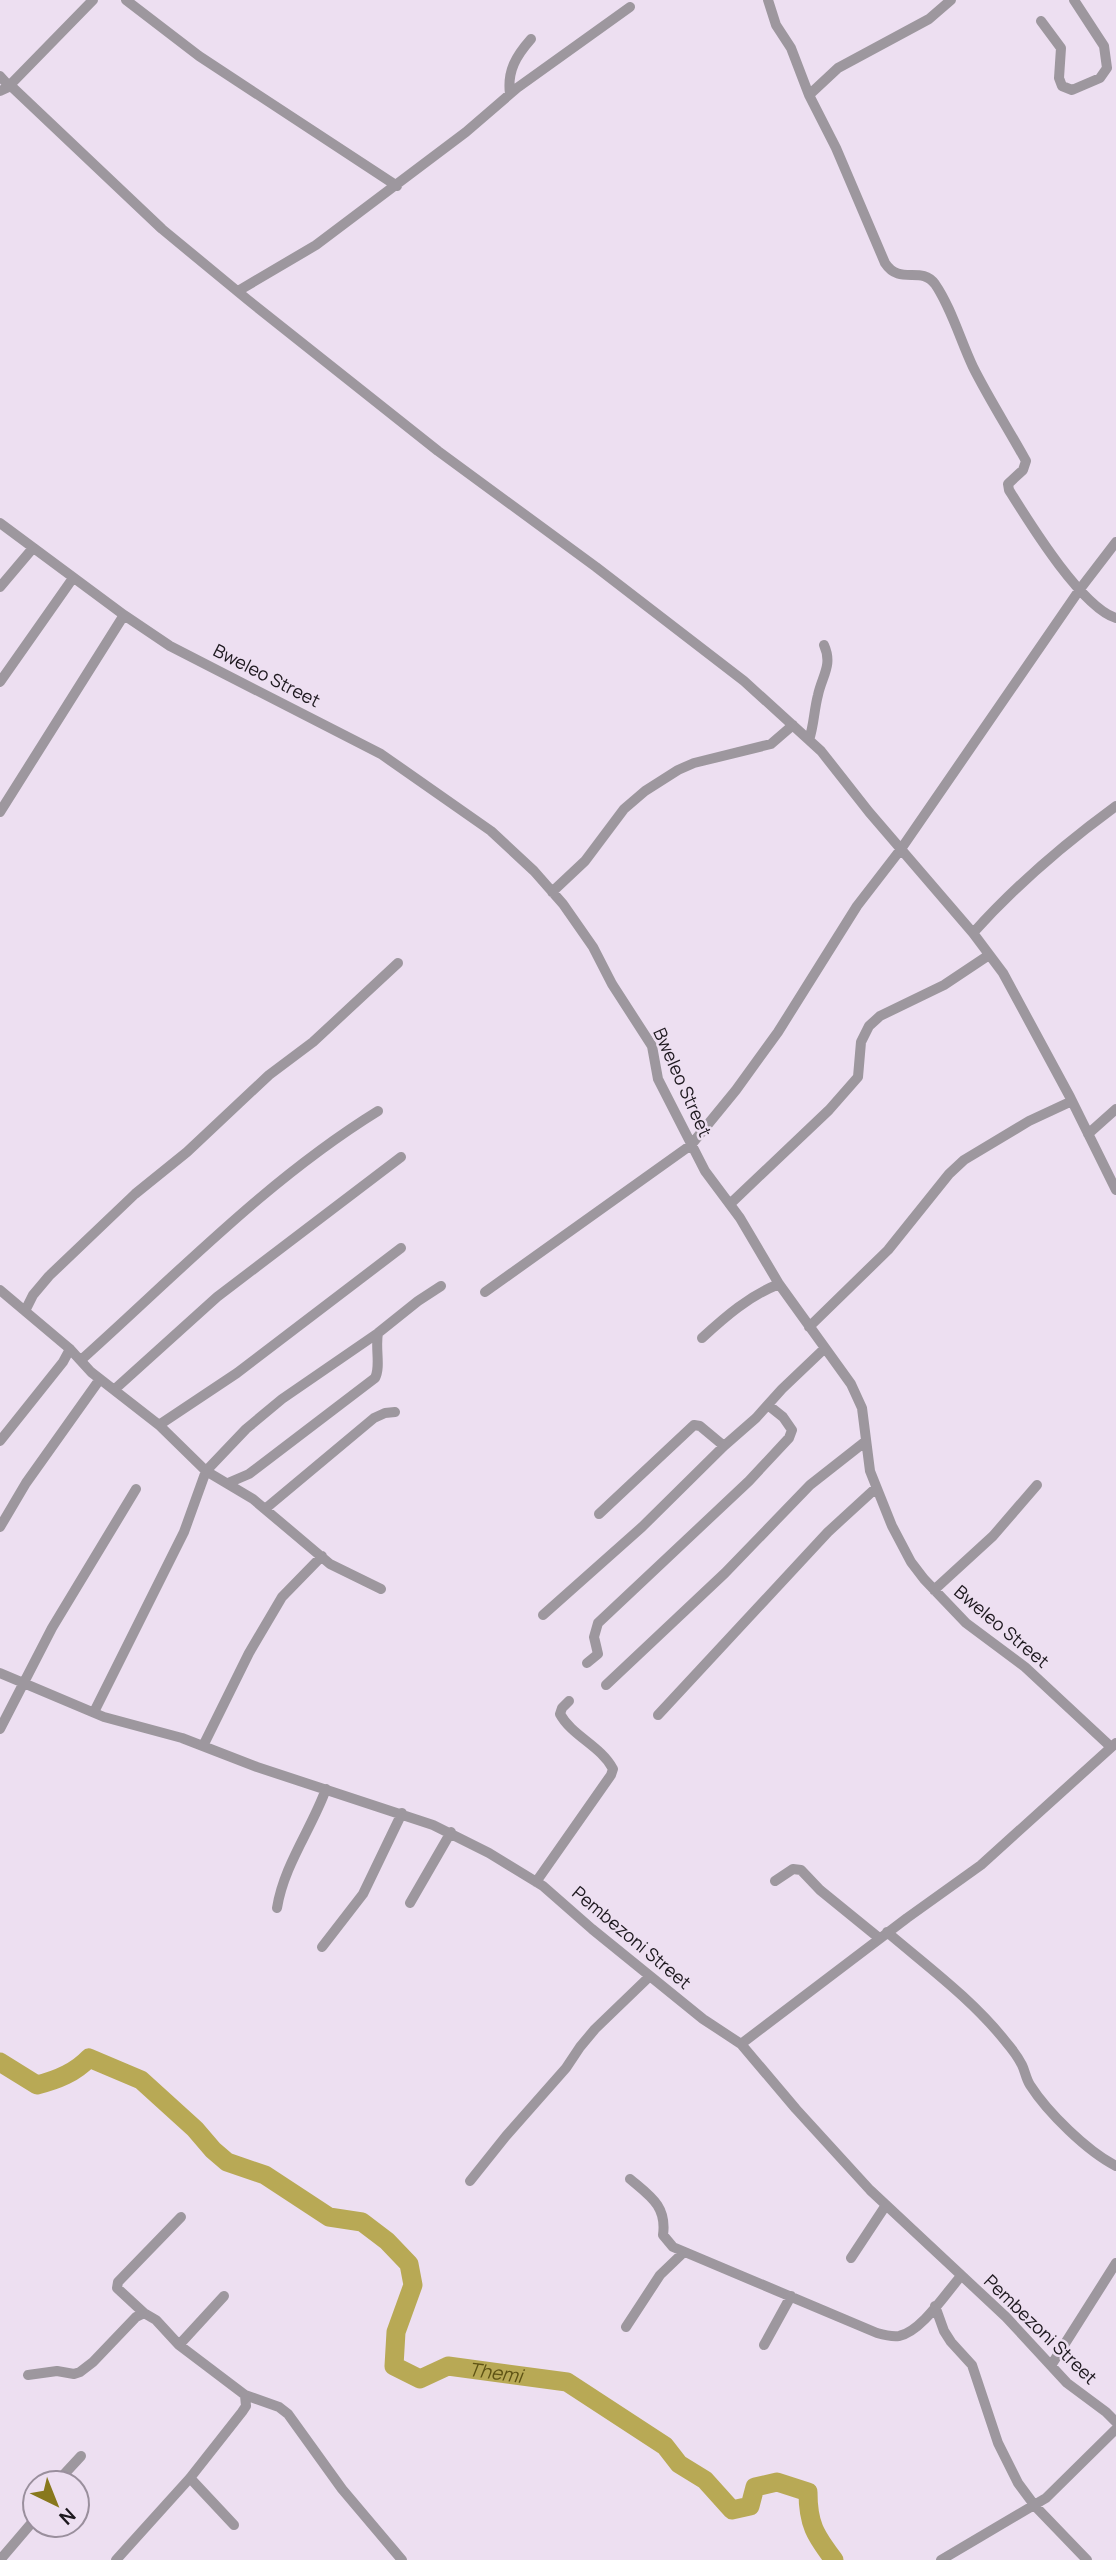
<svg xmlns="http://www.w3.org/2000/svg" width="1116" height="2560" font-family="Manrope,sans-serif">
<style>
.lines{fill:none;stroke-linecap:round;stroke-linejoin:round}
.river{stroke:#b8a955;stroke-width:19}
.minor{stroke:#9d979e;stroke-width:10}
.labels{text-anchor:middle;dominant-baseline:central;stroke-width:5;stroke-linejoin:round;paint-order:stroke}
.street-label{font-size:18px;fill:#1d181e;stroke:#eddff1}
.water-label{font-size:19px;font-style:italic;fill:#5e5314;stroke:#eddff1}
</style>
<rect width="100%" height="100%" fill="#eddff1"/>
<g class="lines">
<path class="river" id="s1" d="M0,2062l37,23c20,-5 38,-12 52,-27l52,22 54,49 18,21 14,12 38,13 64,42 33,5 25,19 22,23 4,21 -17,47 -2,34 26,13 28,-13 119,16 98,64 14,18 26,16 27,30 18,-4 5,-19 22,-5 31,10c0,32 7,43 26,68"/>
<path class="minor" d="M126,0l73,56 198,130
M768,0l8,25 15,23 18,47 27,53 49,115c15,23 36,2 50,21 16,23 26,58 38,83 16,32 36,63 53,94l-3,9 -15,14 1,6c20,32 72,117 107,128
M1041,21l20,27 -2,30 3,8 10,4 28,-12 7,-10 -3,-22 -30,-46
M0,76l9,10 84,-86
M0,91l11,-5 151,143 86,71 190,151 158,116 148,114 77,70 48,61 104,121 30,40 67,124 46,93
M510,94c-3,-23 6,-38 21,-55
M809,95l29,-27 91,-49 22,-19
M238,291l78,-46 150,-113 51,-44 113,-81
M0,523l124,92 46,31 211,108 110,77 43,40 29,33 30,43 19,37 40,62 6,33 47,92 35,47 39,66 72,100 11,24 8,63 22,55 19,36 13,17 42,44 59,44 86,80
M0,587l33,-39
M0,682l73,-104
M809,740c5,-15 5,-30 9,-45 4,-19 15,-30 6,-50
M0,812l124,-197
M552,892l33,-31 39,-52 21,-18 33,-21 16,-7 77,-19 22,-19
M973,933c43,-48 91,-89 143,-127
M1088,1134l28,-25
M730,1204l99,-94 29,-33 3,-35 8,-16 11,-10 64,-31 45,-30
M0,1290l70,59 21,23 68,53 47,46 47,28 77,65 51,25
M485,1292l206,-147 45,-55 42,-58 79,-126 44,-57 179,-260 36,-47
M25,1311l8,-16 16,-19 86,-82 52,-42 82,-77 44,-33 85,-79
M809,1327l79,-77 61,-76 15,-14 65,-39 43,-20
M702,1338c24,-22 47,-42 77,-54
M81,1360c96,-86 187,-181 297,-249
M115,1389l102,-92 184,-140
M159,1425l78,-52 164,-125
M0,1441l63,-79 7,-13
M228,1483l21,-9 126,-96c6,-11 0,-30 3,-45
M265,1509l109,-91 11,-5 10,-1
M599,1514l95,-89 6,1 24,20
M0,1527l26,-44 74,-104
M934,1590l59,-54 44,-51
M543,1615l99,-88 82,-81 32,-28 26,-29 42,-40
M587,1663l11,-9 -4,-17 4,-14 151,-142 40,-43 3,-8 -9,-13 -15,-12
M0,1673l104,44 78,21 75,29 176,58 56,28 54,33 49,43 111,90 38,25 55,65 74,81 136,127 61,66 39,29 10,10
M606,1685l119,-112 85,-88 56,-44
M94,1712l90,-180 22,-61 40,-42 36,-30 96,-66 40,-32 23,-15
M658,1715l170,-183 48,-44
M0,1729l52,-101 84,-139
M203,1746l46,-93 33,-56 40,-41
M775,1881l18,-12 8,1 19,20 59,48
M536,1882l75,-107 2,-6c-12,-23 -41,-33 -53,-55l2,-6 7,-7
M410,1903l41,-71
M277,1908c7,-43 34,-78 49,-119
M887,1932c41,35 86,68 119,110 6,7 12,15 16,23 3,6 4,14 8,20 18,28 57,66 86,81
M322,1947l41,-53 39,-81
M741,2044l166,-126 74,-53 135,-122
M630,2179c20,17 37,27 33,56l10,12 204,86c7,2 15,4 22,3 22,-4 47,-43 62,-60
M470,2181l36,-45 60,-68 14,-21 15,-18 55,-53
M851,2258l35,-53
M935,2306l9,25 7,11 21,23 26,78 20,40 17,23 52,54
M144,2313l-27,-25 1,-6 63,-65
M626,2327l34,-52 24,-23
M179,2345l45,-49
M764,2345l27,-49
M1052,2364l64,-101
M28,2375l29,-4 17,3 6,-2 13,-10 43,-45 8,-4 12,7 23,25 66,50 1,11 -4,6 -52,66 -74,82
M245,2395l34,12 9,7 54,75 60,71
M190,2478l44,47
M56,2483l25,-27
M0,2560l35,-41
M941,2560l105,-62 70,-69"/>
</g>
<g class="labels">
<g class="street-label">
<text transform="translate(267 675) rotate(27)">Bweleo Street</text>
<text transform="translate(683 1082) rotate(66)">Bweleo Street</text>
<text transform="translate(1002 1626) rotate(40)">Bweleo Street</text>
<text transform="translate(632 1937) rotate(40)">Pembezoni Street</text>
<text transform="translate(1041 2329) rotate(44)">Pembezoni Street</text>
</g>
<g class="water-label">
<text stroke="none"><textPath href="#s1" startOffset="705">Themi</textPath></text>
</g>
</g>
<g transform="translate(56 2504) rotate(137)"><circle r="33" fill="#eddff1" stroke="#9a8f9d" stroke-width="2"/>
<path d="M0-5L12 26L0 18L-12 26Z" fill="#88781d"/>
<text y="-10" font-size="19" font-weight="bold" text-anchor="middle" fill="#1d181e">N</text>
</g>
</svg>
